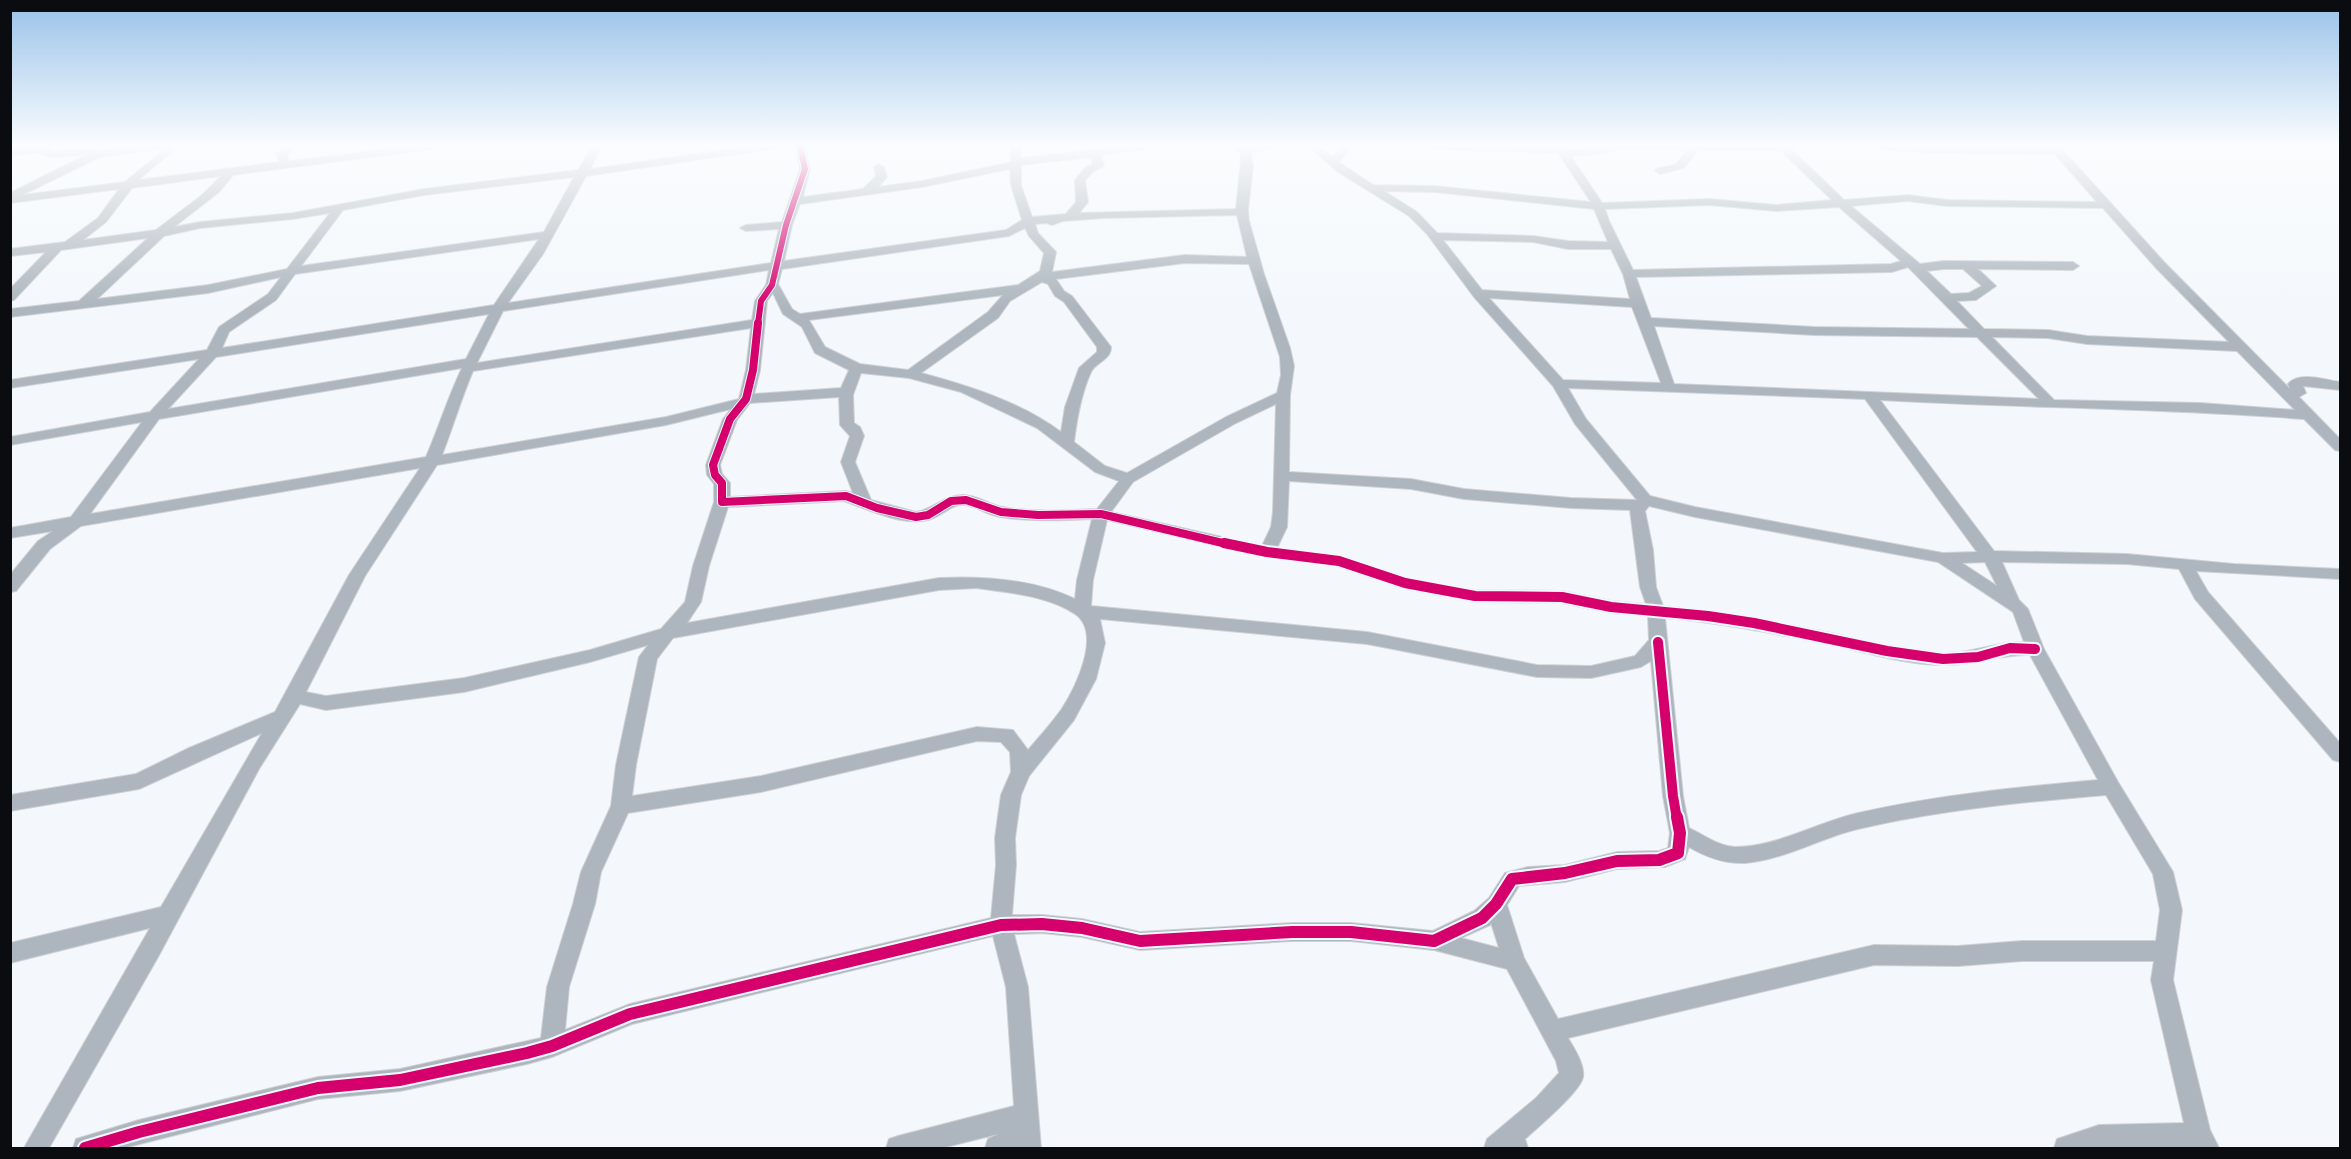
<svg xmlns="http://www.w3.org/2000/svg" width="2351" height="1159" font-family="Poppins,sans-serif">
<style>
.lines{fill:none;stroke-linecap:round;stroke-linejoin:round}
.street-casing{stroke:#cfd2d5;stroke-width:2}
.street{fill:#adb6be;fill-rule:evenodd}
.cycleway-far3-casing{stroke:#f1f8ff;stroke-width:8}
.cycleway-far2-casing{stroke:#f1f8ff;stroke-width:10}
.cycleway-far1-casing{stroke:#f1f8ff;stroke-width:14}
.cycleway-casing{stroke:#f1f8ff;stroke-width:16}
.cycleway-far3{stroke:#d6006c;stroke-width:6}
.cycleway-far2{stroke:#d6006c;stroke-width:8}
.cycleway-far1{stroke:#d6006c;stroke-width:10}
.cycleway{stroke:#d6006c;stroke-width:12}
</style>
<rect width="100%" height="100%" fill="#f4f8fc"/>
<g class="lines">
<g class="street-casing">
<path id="street" d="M36,146h14l2,5 40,-2 5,2 37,-5h29l-5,3 -58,8 -78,38 103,-13 43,-36h11l-41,34 141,-18 -3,-8 9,-8h12l-10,9 2,6 119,-15h30l-5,3 -200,26 -14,17 -45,35 26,-5 93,-9 131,-24 154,-19 14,-24h10l-12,23 161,-23h27l-5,3 -187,27 -43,78 -35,49 263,-40 8,-34 -33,2 -6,-3 6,-3 36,-3 18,-53 -5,-23h10l5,23 -7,28 60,-8 13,-13 -2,-9 5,-3 5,3 3,10 -9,10 44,-6 85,-18 4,-2v-15h10v12l102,-12h28l-5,3 -45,6 3,11 -10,5 -9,9 3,22 -9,11 157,-4 5,-50 -1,-6 -11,-7h48l-26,7 2,13 -5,44 1,11 15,53 26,74 4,18 -4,29 -1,77 122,7 53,10 107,9 66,2 -62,-76 -22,-38 -79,-89 -47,-63 -18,-18 -71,-44 -30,-26h11l13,11 10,-11h11l-14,16 34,23 61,1 157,16 -33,-49 -123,-4 -5,-3h134l3,4 37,-4h190l-3,3 53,51 64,-5 39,5 150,2 -42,-48 -124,-1 -52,-4 -5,-3h185l106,117 125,126 -2,-5c11,-13 37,-4 52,-2v8l-37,-4 3,7 -7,4 41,42v12l-5,-1 -31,-31c-141,-11 -283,-11 -424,-19l114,151 133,3 107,10 106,5v10l-144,-8 12,21 132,151v19l-7,-2 -138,-161 -16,-30 -52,-5 -125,-2 17,38 9,9 16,40 74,133 55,90 9,38 -9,70 37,150 9,18h-165l3,-9 42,-14 85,-2 -33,-143 3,-19h-132l-64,5 -84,-1 -306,73c6,10 17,27 15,39 -2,14 -46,51 -58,62l3,9h-44l3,-9 49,-41 23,-25 -3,-12 -49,-92 -73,-19 -83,-9h-59l-152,9 -58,-13 -40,-4 -28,1 14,53 13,161h-56l3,-9 10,-5 -56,14h-56l3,-9 9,-3 116,-30 -8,-119 -13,-51 -361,88 -80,33 -25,7 -127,27 -82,8 -194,49h-51l3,-9 63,-19 179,-43 82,-8 141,-31 6,-51 26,-83 8,-32 30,-66 5,-41 23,-108 9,-12 -58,17 -126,30 -138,18 -26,-6 -41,65 -101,188 -109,191h-25l126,-220 -140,35v-20l151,-36 101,-174 -123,56 -129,22v-16l126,-21 53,-26 86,-36 74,-137 71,-107 -339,58 -31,23 -34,42 -6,1v-17l28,-34 15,-10 -43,7v-10l61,-11 71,-95 -132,23v-8l140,-25 49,-53 -189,29v-8l197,-30 12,-23 49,-33 13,-17 -73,16 -198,24v-8l69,-8 69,-63 -87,12 -47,50 -4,1v-12l36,-37 -36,4v-7l55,-7 33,-24 21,-29 -109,14 2,-11 74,-37 -35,2 -14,-5 -27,4v-6zM1616,149h72l-12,15 -20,5 -1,2 5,3 24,-6 14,-18h82l52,50 -56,5 -66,-6 -108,4 -31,-47 26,-2zM1091,157l2,7 -7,3 -11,13 1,22 -10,12 -34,3 -11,-32v-20zM1010,169l1,16 11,35 -16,10 -222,31 8,-36 8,-21 122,-17zM221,176l-19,19 -46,35 -73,10 23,-18 26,-34zM574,177l-30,55 -243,34 42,-56 81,-15zM1384,191l50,1 160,17 14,33 -40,-1 -35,-5 -96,-3 -20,-21zM1908,201l39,5 156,2 54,61 72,73 -142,-6 -39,-6 -64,-1 -27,-28 19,-1 20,-14 -18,-17 95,1 6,-4 -6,-4 -129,-1 -24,3 -69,-58zM1710,205l66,6 63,-4 62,54 -10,3 -258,6 -24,-49 -4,-12zM330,213l-43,56 -79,16 -111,14 67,-63 36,-8 93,-9zM1237,215l10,42 -62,-2 -133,17 4,-20 -18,-19 -3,-9 12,-1 5,2 11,-4 41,-3zM1025,228l4,8 15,17 -4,18 -22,14 -218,29 -8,-5 -14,-25 4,-15 227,-33zM539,239l-45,66 -272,43 7,-16 47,-32 19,-26zM1443,240l90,2 35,7h43l12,25 7,25 -148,-9zM1185,263l64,1 31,93 1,18 -4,18 -51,24 -99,56 -22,-7 -31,-24c3,-24 7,-48 17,-70 5,-10 20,-12 20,-25l-39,-51 -8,-5 -8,-12zM1908,267l61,62 -155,-2 -163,-9 -15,-41 256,-5zM1944,269h19l19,17 -13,7 -18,1 -24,-23zM769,270l-3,15 -11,16 -3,19 -275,43 26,-52zM1042,282l6,2 7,12 9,6 33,45v5l-18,16 -14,39 -4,25c-40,-30 -92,-46 -140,-59l77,-55 12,-17zM773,293l10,21 19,13 13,26 34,17 -8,18 -87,6 6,-24 7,-69zM1003,295l-15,17 -80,58 -48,-6 -35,-17 -16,-27zM1489,298l143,9 29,76 -98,-3zM489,314l-23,45 -298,50 48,-52zM1654,326l160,9 163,2 62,62 -365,-15zM751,328l-5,42 -7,29 -73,18 -224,38c11,-28 19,-56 31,-84zM1992,337l56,1 39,6 150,7 58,59 -95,-7 -146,-3zM462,368c-14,29 -23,59 -36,89l-336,57 69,-95zM861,373l48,5 52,14 76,36 58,44 24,9 -22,28c-31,1 -63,4 -94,-2 -13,-2 -26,-12 -40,-12 -19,0 -29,14 -47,17l-45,-12 -16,-38 9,-26 -4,-9 -6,-4 -1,-28zM1568,388l297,11 112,153 -34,1 -248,-46 -45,-11 -64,-77zM839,397l1,28 10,11 -9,26 12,31 -7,-2 -116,6v-14l-8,-9 -2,-9 17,-45 13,-17zM1276,404l-3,108 -2,15 -9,19 -151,-34 22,-30 103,-59zM731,409l-8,10 -17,46 1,10 7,9v18l-21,64 -8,36 -24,27 -71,21 -126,28 -138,18 -20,-4 59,-116 72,-111 229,-40zM1289,481l122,8 53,10 107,9 59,2 10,77 6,17 -35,-3 -49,-10 -87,-1 -68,-12 -68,-22 -62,-8 10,-21zM844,501c25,9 58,25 84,19 14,-3 23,-17 38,-15 11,2 22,10 34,12 30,5 62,3 92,2l-15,61 -2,19c-41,-20 -92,-23 -136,-21l-252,45 14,-21 8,-36 19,-59zM1649,506l46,11 243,45 75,50 11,30c-27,-1 -53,12 -81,11 -39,-2 -79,-13 -117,-21 -54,-11 -107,-21 -163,-26l-7,-19 -3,-37 -8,-39zM1107,520l160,37 70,9 68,23 70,13 87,1 49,10 37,3 1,24 -14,16 -44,10 -54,-1 -170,-33 -276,-26 2,-26zM1985,562l12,24 -35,-23zM977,588c32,5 70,7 98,26 28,19 0,75 -14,96 -10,14 -22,27 -33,40l-15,-20 -36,-3 -216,49 -129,20 4,-31 21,-106 16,-21 266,-48zM1665,618c57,5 111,16 167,27 36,8 75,20 112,20 30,1 56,-11 86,-10l68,125c-80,7 -161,15 -240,33 -40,9 -81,34 -123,34 -17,-1 -31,-12 -46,-19l-6,-32zM1100,619l267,25 170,33 54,1 50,-11 10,-6 12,135 7,37 -2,15 -9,3 -42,1 -52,13 -37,2 -23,6 -16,25 -15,13 -41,20 -82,-8h-59l-152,9 -58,-13 -40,-4h-30l4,-50 -1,-27 6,-43 8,-19 45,-56 22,-41 9,-36zM977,741l24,1 9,10 1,20 -10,23 -6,43 1,27 -5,53 -361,86 -65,26 4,-43 26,-83 6,-32 27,-59 133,-21zM2106,795l47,79 7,36 -4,31h-134l-64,5 -84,-1 -316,74 -34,-61 -17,-53 12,-19 46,-4 52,-13 48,-2 20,-8 4,-12c17,10 35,17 56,16 39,-3 75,-25 113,-34 81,-19 165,-27 248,-34zM1491,923l8,25 -38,-10 29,-13z"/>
</g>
<use href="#street" class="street"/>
<g class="cycleway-far3-casing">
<path id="cycleway-far3" d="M758,324l3,-23 11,-16 14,-60 19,-56 -5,-23"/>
</g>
<g class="cycleway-far2-casing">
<path id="cycleway-far2" d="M758,323l-5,47 -7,29 -16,20 -17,46 2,10 7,8v19l124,-6 31,12 39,9 12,-2 23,-14 15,-1 35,12 37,3 63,-1 130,31"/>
</g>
<g class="cycleway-far1-casing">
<path id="cycleway-far1" d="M1224,543l43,9 72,9 66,22 70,13 87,1 49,10 97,9 46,7 133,28 56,8 35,-2 32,-9 25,1
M1658,642l15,154 4,23"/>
</g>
<g class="cycleway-casing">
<path id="cycleway" d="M85,1148l54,-16 179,-44 82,-8 127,-27 25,-7 78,-32 371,-89 41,-1 40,4 58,13 152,-9h59l83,9 48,-23 14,-14 16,-25 53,-6 52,-12 42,-1 19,-7 2,-20 -3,-16"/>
</g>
<use href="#cycleway-far3" class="cycleway-far3"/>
<use href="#cycleway-far2" class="cycleway-far2"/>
<use href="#cycleway-far1" class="cycleway-far1"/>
<use href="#cycleway" class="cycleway"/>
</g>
<linearGradient id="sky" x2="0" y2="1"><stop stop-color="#98c2e9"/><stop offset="0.47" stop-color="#fafcfe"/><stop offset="1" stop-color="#fafcfe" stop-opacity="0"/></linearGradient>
<rect width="2351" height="308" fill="url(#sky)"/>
<rect width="2351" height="1159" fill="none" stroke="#0a0c0f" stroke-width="24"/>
</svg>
